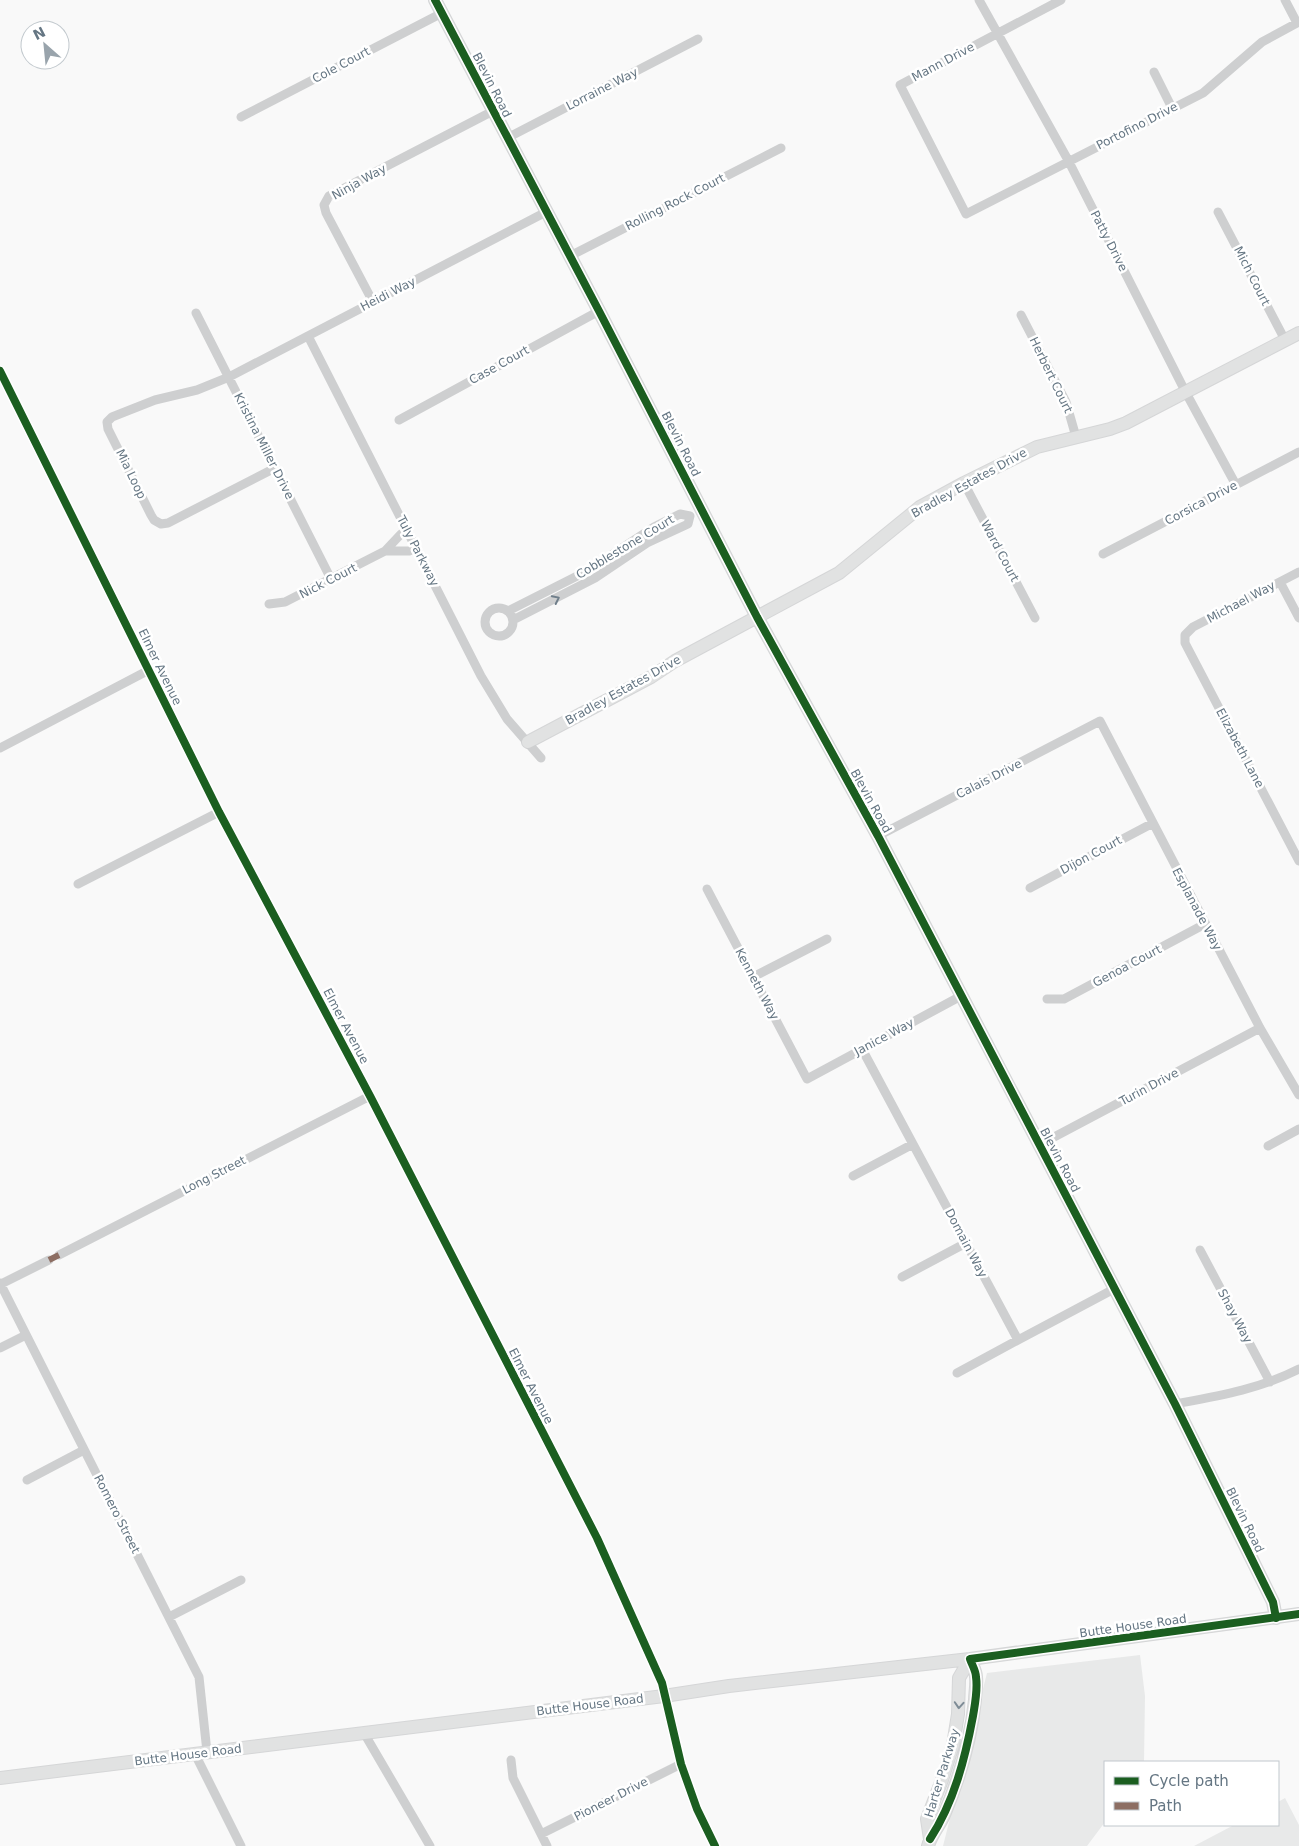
<svg xmlns="http://www.w3.org/2000/svg" width="1299" height="1846" font-family="'DejaVu Sans',sans-serif">
<style>
.built{fill:#e8e9e9}
.lines{fill:none;stroke-linecap:round;stroke-linejoin:round}
.secondary-casing{stroke:#d5d6d7;stroke-width:14}
.street{stroke:#cecfd0;stroke-width:9}
.secondary{stroke:#e1e2e2;stroke-width:12}
.quiet{stroke:#8d6e63;stroke-width:6;stroke-dasharray:12 6;stroke-linecap:butt}
.cycleway-casing{stroke:#fff;stroke-width:11}
.cycleway{stroke:#1b5e20;stroke-width:8}
.oneway{stroke:#707f8b}
.oneway2{stroke:#7e8c96}
.labels{text-anchor:middle;dominant-baseline:central;stroke-width:5;stroke-linejoin:round;paint-order:stroke}
.street-label{font-size:12px;fill:#657683;stroke:#fff}
</style>
<rect width="100%" height="100%" fill="#f9f9f9"/>
<path class="built" d="M1140,1655l5,41 -1,66h-39v60l-18,24h-144l44,-173z
M1285,1798l14,27v21h-105l40,-21h44v-23z"/>
<g class="lines">
<g class="secondary-casing">
<path id="secondary" d="M435,0l164,311 158,306 121,219 297,568 98,198 3,16
M528,742l123,-65 24,-16 164,-88 81,-66 44,-24 73,-36 73,-18 16,-6 173,-90
M0,1778l664,-82 65,-10 241,-27 329,-45
M930,1839l-3,-20 15,-39 11,-35 5,-31 1,-36 11,-19
M928,1846c3,-11 11,-20 16,-31 15,-36 27,-75 31,-115 0,-7 2,-15 1,-23 0,-6 -4,-12 -6,-18"/>
</g>
<path class="street" d="M979,0l89,160 117,231 51,94
M1061,0l-161,85 66,129 237,-121 59,-51 37,-20
M1285,0l12,23
M1154,72l18,36
M241,117l201,-104
M507,138l191,-99
M1218,212l67,128
M570,256l211,-108
M373,302l-47,-89 -2,-8 5,-9 164,-85
M196,313l135,266
M1021,315l45,87 10,35
M308,336l173,340 26,43 34,39
M0,371l219,441 151,284 227,442 65,145 19,81 16,45 18,37
M399,420l200,-109
M275,468l-107,55 -7,1 -7,-4 -3,-5 -43,-86 -1,-7 5,-5 43,-17 42,-10 32,-13 317,-165
M964,483l71,135
M385,551h24l7,-3
M1103,554l196,-102
M1299,572l-106,55 -8,8v8l114,218
M1280,582l19,36
M269,604l16,-2 100,-51 16,-17 6,-3
M485 622a14 14 0 1 1 28 0a14 14 0 1 1-28 0Z
M508,611l79,-40 67,-44 26,-13 10,2
M513,620l82,-42 52,-35 41,-19 2,-8
M0,748l149,-78
M878,836l222,-115 160,307 39,67
M78,884l141,-72
M1030,888l123,-65
M707,889l100,190 154,-83
M753,977l74,-38
M1047,999h17l141,-75
M862,1049l156,291 96,-51
M1039,1145l221,-117
M1268,1146l31,-17
M853,1176l60,-32
M1200,1250l70,132
M59,1255l311,-159
M902,1277l64,-34
M0,1283l199,394 8,75
M1,1284l48,-24
M0,1348l26,-13
M957,1373l61,-33
M1175,1404c43,-8 85,-15 124,-35
M27,1480l57,-30
M169,1617l72,-37
M364,1733l66,113
M195,1754l46,92
M511,1760l2,18 34,68
M541,1834l140,-70"/>
<use href="#secondary" class="secondary"/>
<path class="quiet" d="M49,1260l10,-5"/>
<g class="cycleway-casing">
<path id="cycleway" d="M435,0l164,311 158,306 121,219 297,568 98,198 3,16
M0,371l219,441 151,284 227,442 65,145 19,81 16,45 18,37
M930,1839c24,-37 35,-80 43,-123 2,-12 5,-26 3,-39 0,-6 -4,-12 -6,-18l329,-45"/>
</g>
<use href="#cycleway" class="cycleway"/>
</g>
<defs><path id="oneway-chevron" d="M-2-3.5L2.5 0L-2 3.5" fill="none" stroke-width="1.6" stroke-linecap="round" stroke-linejoin="round" transform="scale(1.25)"/></defs>
<use class="oneway" href="#oneway-chevron" transform="translate(556 599) rotate(-26)"/>
<use class="oneway2" href="#oneway-chevron" transform="translate(959 1705) rotate(94)"/>
<g class="labels">
<g class="street-label">
<text transform="translate(943 62) rotate(-28)">Mann Drive</text>
<text transform="translate(341 65) rotate(-28)">Cole Court</text>
<text transform="translate(492 85) rotate(63)">Blevin Road</text>
<text transform="translate(602 89) rotate(-27)">Lorraine Way</text>
<text transform="translate(1137 126) rotate(-27)">Portofino Drive</text>
<text transform="translate(359 182) rotate(-29)">Ninja Way</text>
<text transform="translate(675 202) rotate(-27)">Rolling Rock Court</text>
<text transform="translate(1109 241) rotate(63)">Patty Drive</text>
<text transform="translate(1252 276) rotate(63)">Mich Court</text>
<text transform="translate(388 294) rotate(-27)">Heidi Way</text>
<text transform="translate(499 365) rotate(-29)">Case Court</text>
<text transform="translate(1051 375) rotate(64)">Herbert Court</text>
<text transform="translate(681 444) rotate(63)">Blevin Road</text>
<text transform="translate(264 446) rotate(63)">Kristina Miller Drive</text>
<text transform="translate(131 474) rotate(64)">Mia Loop</text>
<text transform="translate(969 483) rotate(-29)">Bradley Estates Drive</text>
<text transform="translate(1201 503) rotate(-28)">Corsica Drive</text>
<text transform="translate(625 547) rotate(-31)">Cobblestone Court</text>
<text transform="translate(418 551) rotate(63)">Tuly Parkway</text>
<text transform="translate(1000 551) rotate(62)">Ward Court</text>
<text transform="translate(328 581) rotate(-27)">Nick Court</text>
<text transform="translate(1241 602) rotate(-28)">Michael Way</text>
<text transform="translate(160 667) rotate(64)">Elmer Avenue</text>
<text transform="translate(623 690) rotate(-29)">Bradley Estates Drive</text>
<text transform="translate(1240 748) rotate(62)">Elizabeth Lane</text>
<text transform="translate(989 779) rotate(-27)">Calais Drive</text>
<text transform="translate(871 801) rotate(61)">Blevin Road</text>
<text transform="translate(1091 855) rotate(-28)">Dijon Court</text>
<text transform="translate(1197 909) rotate(62)">Esplanade Way</text>
<text transform="translate(1127 966) rotate(-28)">Genoa Court</text>
<text transform="translate(757 984) rotate(62)">Kenneth Way</text>
<text transform="translate(346 1026) rotate(62)">Elmer Avenue</text>
<text transform="translate(884 1037) rotate(-28)">Janice Way</text>
<text transform="translate(1149 1087) rotate(-28)">Turin Drive</text>
<text transform="translate(1060 1160) rotate(62)">Blevin Road</text>
<text transform="translate(214 1175) rotate(-27)">Long Street</text>
<text transform="translate(966 1243) rotate(62)">Domain Way</text>
<text transform="translate(1235 1316) rotate(62)">Shay Way</text>
<text transform="translate(531 1386) rotate(63)">Elmer Avenue</text>
<text transform="translate(117 1514) rotate(63)">Romero Street</text>
<text transform="translate(1245 1520) rotate(64)">Blevin Road</text>
<text transform="translate(1133 1626) rotate(-8)">Butte House Road</text>
<text transform="translate(590 1705) rotate(-7)">Butte House Road</text>
<text transform="translate(188 1755) rotate(-7)">Butte House Road</text>
<text transform="translate(942 1773) rotate(-73)">Harter Parkway</text>
<text transform="translate(611 1799) rotate(-27)">Pioneer Drive</text>
</g>
</g>
<rect x="1104" y="1761" width="175" height="65" fill="#ffffff" stroke="#c1c8cd"/>
<rect x="1114" y="1777" width="25" height="8" fill="#1b5e20" stroke="#c1c8cd"/>
<text x="1149" y="1786" font-size="15" fill="#657683">Cycle path</text>
<rect x="1114" y="1802" width="25" height="8" fill="#8d6e63" stroke="#c1c8cd"/>
<text x="1149" y="1811" font-size="15" fill="#657683">Path</text>
<g transform="translate(45 45) rotate(333)"><circle r="24" fill="#ffffff" stroke="#c1c8cd"/>
<path d="M0-4L9 19L0 12L-9 19Z" fill="#99a4ac"/>
<text y="-8" font-size="14" font-weight="bold" text-anchor="middle" fill="#657683">N</text>
</g>
</svg>
